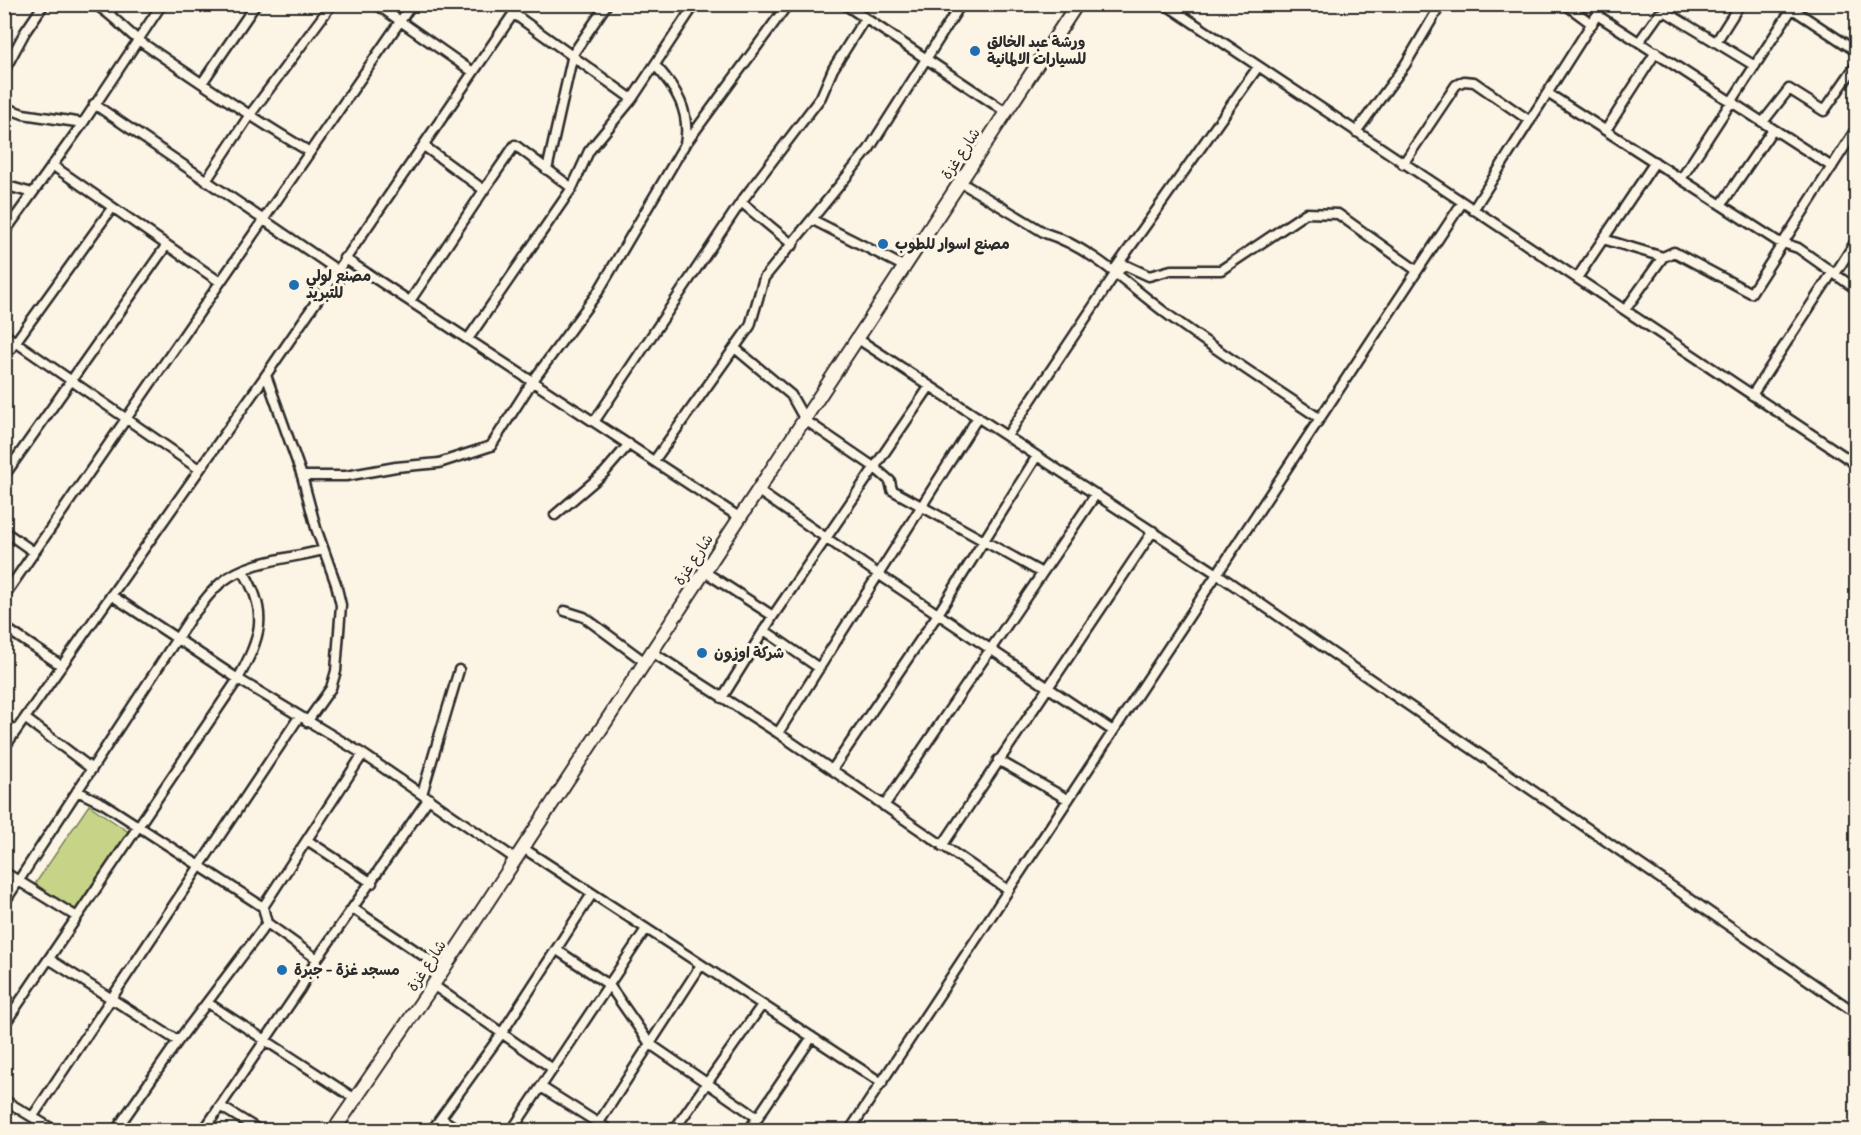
<svg xmlns="http://www.w3.org/2000/svg" width="1861" height="1135" font-family="Pangolin,'Playpen Sans Arabic',sans-serif">
<style>
.green{fill:#c7d488;stroke:#79805a;stroke-width:1.5}
.lines{fill:none;stroke-linecap:round;stroke-linejoin:round}
.street-casing{stroke:#2b2b2b;stroke-width:13}
.secondary-casing{stroke:#2b2b2b;stroke-width:16}
.street{stroke:#fcf5e5;stroke-width:8}
.secondary{stroke:#fcf5e5;stroke-width:12}
.poi-dot{fill:#1f6fb2;stroke:#fcf5e5;stroke-width:2}
.labels{text-anchor:middle;dominant-baseline:central;stroke-width:6;stroke-linejoin:round;paint-order:stroke}
.poi-label{font-size:15px;font-weight:bold;fill:#2b2b2b;stroke:#fcf5e5;text-anchor:start}
.street-label{font-size:15px;fill:#2b2b2b;stroke:#fcf5e5}
</style>
<rect width="100%" height="100%" fill="#fcf5e5"/>
<filter id="ink" filterUnits="userSpaceOnUse"><feTurbulence type="fractalNoise" baseFrequency=".0167" numOctaves="2"/><feDisplacementMap in="SourceGraphic" scale="12" xChannelSelector="R" yChannelSelector="G"/><feConvolveMatrix kernelMatrix="1 2 1 2 8 2 1 2 1" color-interpolation-filters="sRGB"/></filter>
<g filter="url(#ink)">
<path class="green" d="M89,805l41,28 -53,79 -42,-28z"/>
<g class="lines">
<g class="street-casing">
<path id="street" d="M94,4c19,10 30,26 47,38 55,38 111,76 169,110
M376,4l97,68
M844,4l162,108
M1165,4l691,460
M1565,4l27,20
M1785,4l71,47
M110,13l4,-9
M514,14l118,85 63,-95
M1597,15l235,152
M1639,42l20,-28 7,-2 89,54
M1716,42l24,-38
M4,71l21,-39 19,-28
M202,83l54,-79
M1549,94l228,147 21,7 58,41
M94,104l243,166
M4,107l19,7 60,9
M1763,122l26,-33 35,22 32,-46
M1606,130l50,-78
M1356,132l49,-67 36,-61
M687,142l101,-138
M424,146l60,44 31,-45 57,43 -104,151
M1403,164l53,-79 8,-4 10,1 56,39
M52,165l168,117
M547,170l26,-116 34,-50
M1681,179l114,-175
M206,181l43,-65 83,-112
M960,182l85,51c48,15 86,55 126,84 48,35 98,68 148,101
M4,185l28,8
M572,188l17,-37 43,-52
M741,202l52,43
M1721,205l52,-76
M1473,210l131,-206
M813,220l92,47
M4,233l79,-110 79,-119
M1603,239l60,18
M344,258l395,259
M1114,270l144,-203
M1835,274l21,-33
M1577,278l78,-116
M410,301l74,-111
M1625,310l38,-53 11,-5 77,41 105,-164
M4,334l195,135
M858,339l358,234 640,440
M736,349l55,46 14,25 69,47 16,14 2,9 150,83
M4,358l108,-150
M266,375l36,101 14,52 20,56 5,21 -5,66 -5,17 -24,34
M1752,395l80,-122
M594,422l147,-220 80,-105 12,-28 32,-51
M1007,436l108,-162 10,-9 24,11 22,-6h50l85,-57 32,1 78,56
M654,461l96,-135 14,-48 105,-129 92,-145
M4,476l162,-230
M302,476h44l50,-9 43,-4 52,-17 41,-64 66,-90 87,-148c6,-32 -9,-56 -30,-79
M757,490l121,84 235,157
M555,515l49,-42 25,-29
M4,531l30,21
M705,572l68,44
M111,595l127,84 125,75 151,104
M4,596l408,-592
M565,611l19,6 61,45
M4,627l58,39
M764,630l55,38
M652,652l126,81 230,157
M722,698l51,-82 157,-230
M26,719l66,50
M4,723l12,8
M778,733l200,-316
M4,748l262,-373 254,-371
M998,760l69,39
M832,770l106,-156 99,-158
M77,791l27,13 159,103
M422,794l37,-124
M884,806l212,-312
M307,840l65,43
M942,846l211,-315
M523,848l359,235
M4,872l73,45
M4,903l187,-286c10,-11 19,-26 31,-35 27,-22 68,-23 101,-32
M354,909l89,60
M267,923l50,36
M557,950l52,35 41,59 108,74
M49,959l129,82
M433,985l120,84
M208,1003l149,97
M4,1025l234,-346c22,-41 32,-65 5,-108
M541,1087l68,43
M4,1100l50,30
M220,1106l39,24
M33,1116l266,-399
M441,1118l17,12
M116,1130l62,-89 89,-118 -4,-16 100,-153
M204,1130l96,-141 17,-30 112,-161
M432,1130l70,-97 90,-139
M512,1130l134,-201
M594,1130l107,-165
M674,1130l88,-125
M749,1130l63,-93
M850,1130l612,-927"/>
</g>
<g class="secondary-casing">
<path id="secondary" d="M334,1130l99,-145 644,-981
M1540,1130l2,-2"/>
</g>
<use href="#street" class="street"/>
<use href="#secondary" class="secondary"/>
</g>
</g>
<g class="poi-dot">
<circle cx="975" cy="51" r="6"/>
<circle cx="883" cy="244" r="6"/>
<circle cx="294" cy="285" r="6"/>
<circle cx="702" cy="653" r="6"/>
<circle cx="282" cy="970" r="6"/>
</g>
<g class="labels">
<g class="poi-label">
<text x="987" y="42">ورشة عبد الخالق<tspan x="987" dy="17">للسيارات الالمانية</tspan></text>
<text x="895" y="244">مصنع اسوار للطوب</text>
<text x="306" y="276">مصنع لولي<tspan x="306" dy="17">للتبريد</tspan></text>
<text x="714" y="653">شركة اوزون</text>
<text x="294" y="970">مسجد غزة - جبرة</text>
</g>
<g class="street-label">
<text transform="translate(961 154) rotate(-57)">شارع غزة</text>
<text transform="translate(694 560) rotate(-57)">شارع غزة</text>
<text transform="translate(427 966) rotate(-57)">شارع غزة</text>
</g>
</g>
<rect width="1861" height="1135" fill="none" stroke="#fcf5e5" stroke-width="24"/>
<rect x="12" y="12" width="1837" height="1111" fill="none" stroke="#2b2b2b" stroke-width="2" filter="url(#ink)"/>
</svg>
